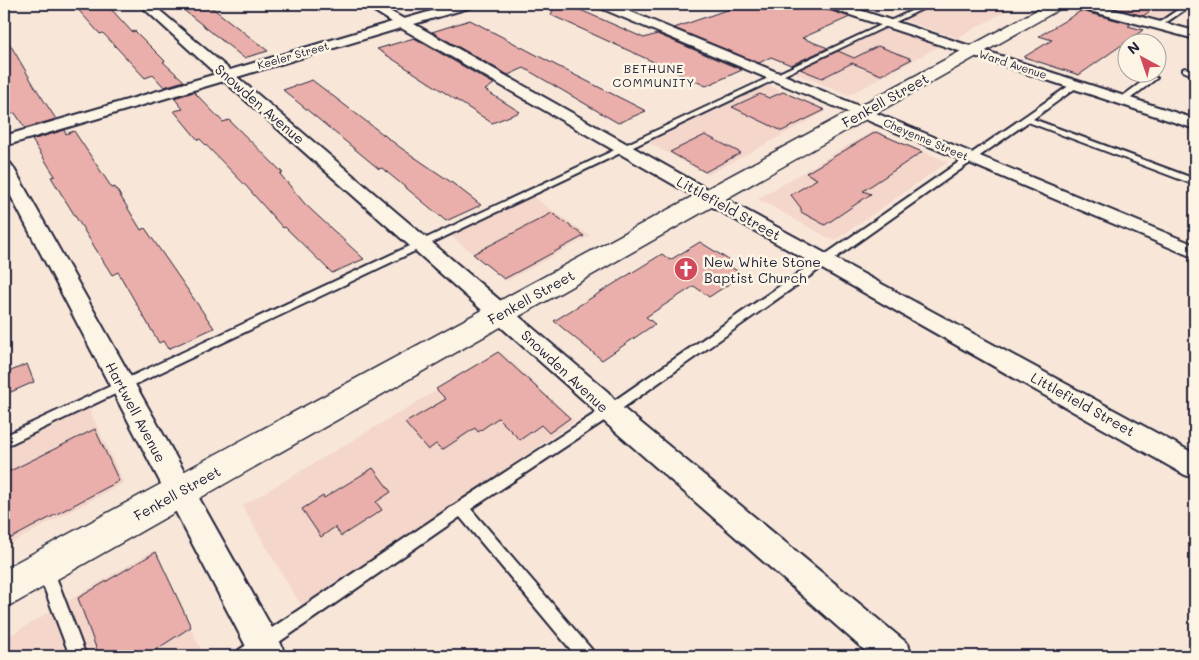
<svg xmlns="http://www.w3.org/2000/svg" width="1199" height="660" font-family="Mali,sans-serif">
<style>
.built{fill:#f4d6cb}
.building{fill:#eaafaa;stroke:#22223b}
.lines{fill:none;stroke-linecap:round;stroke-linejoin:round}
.service-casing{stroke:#22223b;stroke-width:4}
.minor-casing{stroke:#22223b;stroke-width:4}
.tertiary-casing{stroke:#22223b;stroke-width:3}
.service{fill:#fcf5e5;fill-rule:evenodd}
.minor{fill:#fcf5e5;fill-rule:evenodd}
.tertiary{fill:#fcf5e5;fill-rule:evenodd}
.labels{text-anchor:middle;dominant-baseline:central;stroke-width:5;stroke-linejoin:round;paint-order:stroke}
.far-street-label{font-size:11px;fill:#22223b;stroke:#fcf5e5}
.far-neighbourhood-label{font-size:12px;letter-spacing:1px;fill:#22223b;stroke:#fcf5e5}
.street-label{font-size:14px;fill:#22223b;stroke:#fcf5e5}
.poi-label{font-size:14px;fill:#22223b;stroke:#fcf5e5;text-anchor:start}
</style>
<rect width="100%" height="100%" fill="#f8e7d9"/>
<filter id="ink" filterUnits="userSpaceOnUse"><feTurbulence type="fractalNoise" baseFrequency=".02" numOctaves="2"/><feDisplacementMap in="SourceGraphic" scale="10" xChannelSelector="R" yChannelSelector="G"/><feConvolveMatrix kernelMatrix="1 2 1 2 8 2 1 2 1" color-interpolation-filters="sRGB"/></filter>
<g filter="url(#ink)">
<path class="built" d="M936,4h83l-62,34 -54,-18z
M1099,4h82l-23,16z
M887,28l53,18 -91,49 -54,-22z
M768,85l59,26 -119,64 -59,-32z
M874,130l74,32 -114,79 -76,-42z
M533,197l57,39 -83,45 -56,-45z
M501,352l74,69 -272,188 -61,-103z
M88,407l36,76 -120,64v-100z
M154,550l50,106h-200v-17z"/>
<path class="building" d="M73,4h29l10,6 20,22 3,-1 30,30 -2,1 21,19 -20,6 -11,-12 -8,3 -42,-45 -3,1z
M176,4h31l61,47 -24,7z
M556,4h11l77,34 13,-4 85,36 -36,16 -155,-71z
M744,4h78l3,5 25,8 -48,21 26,10 -37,17 -20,-8 -12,6 -85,-35z
M1098,4h62l-17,12z
M1081,11l50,13 -3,2 15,4 -64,45 -55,-18 28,-17 -13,-4z
M470,20l95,50 81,41 -28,12 -94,-55 -16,7 -76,-43z
M4,34l31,53 21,32 -31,9 -10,-15 -6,2 -5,-9z
M414,38l80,46 -9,6 35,22 -28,11 -115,-74z
M878,46l34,13 -31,16 -29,-12 -30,15 -22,-9 38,-18 16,7z
M312,80l89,68 50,34 30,23 -35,16 -64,-53 -3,1 -96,-79z
M194,92l29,30 6,-2 54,53 -3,1 25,30 59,55 -32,14 -47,-46 -2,1 -37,-42 -46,-47 -2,1 -24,-29 9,-2 -9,-11z
M783,92l42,18 -43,21 -50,-24 28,-13 9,4z
M64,130l2,4 8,-3 38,57 3,-1 26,43 4,-2 69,100 -46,21 -5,-8 -4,2 -41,-71 -6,3 -50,-80 -11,-18 4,-1 -23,-36z
M876,132l46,20 -59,39 8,3 -46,31 -24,-13v-4l-10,-13 26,-16 -11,-6z
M705,135l36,18 -36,19 -35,-20z
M552,213l32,23 -80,43 -31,-25z
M700,242l32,20 -4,3 15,10 -34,22 -15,-11 -48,31 9,7 -53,36 -48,-39 108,-67 8,6z
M498,352l72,66 -21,15 -8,-8 -21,15 -22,-22 -20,14 -3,-4 -33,22 -6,-6 -8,6 -23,-27 41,-24 -10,-10z
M27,364l7,18 -30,13v-21z
M95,429l24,52 -115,61v-68z
M373,468l18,24 -15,10 6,8 -41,26 -6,-9 -14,10 -19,-28 21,-13 1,2z
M156,552l35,75 -45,29h-47l-21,-58z"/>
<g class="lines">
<g class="service-casing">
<path id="service" d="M926,4h7l-929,443v-11z
M1186,4h7l-32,22h-4v-2z
M1185,68l10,4v4l-12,-5v-2z
M1150,76l7,2 -31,24h-6v-4z
M1073,83l7,2 -47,34 162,60v6l-167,-63 -415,293 -142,94 121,141 2,6h-18l-116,-139 -201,139h-22l2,-6 217,-146 149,-97z
M45,562l5,2 3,5 33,87h-16l-33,-87 3,-5z"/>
</g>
<g class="minor-casing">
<path id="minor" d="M139,4h13l78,66 162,-48 -29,-18h14l27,15 52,-15h18l-2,3 -58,17 302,170 479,260v24l-10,-3 -481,-273 -303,-174 -164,49 371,315 10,12 290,240 4,12h-41l-271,-238 -10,-12 -366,-325 -220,65v-10l212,-62z
M596,4h16l583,241v13l-597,-251z
M824,4h17l354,115v10l-369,-122z
M1073,4h19l103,27v8l-120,-32z
M4,162l6,1 3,4 268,477 4,12h-34l-247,-473z"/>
</g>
<g class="tertiary-casing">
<path id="tertiary" d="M1048,4h17l-2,3 -1046,595 -13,5v-38z"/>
</g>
<use href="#service" class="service"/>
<use href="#minor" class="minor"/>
<use href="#tertiary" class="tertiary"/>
</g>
</g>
<defs>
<g id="church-disc" transform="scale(1.25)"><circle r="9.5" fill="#d1495b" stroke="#fcf5e5"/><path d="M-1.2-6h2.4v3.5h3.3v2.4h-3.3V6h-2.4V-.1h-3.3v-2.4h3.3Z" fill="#fff"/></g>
</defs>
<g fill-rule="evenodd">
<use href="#church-disc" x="686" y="269"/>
</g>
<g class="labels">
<g class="far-street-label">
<text transform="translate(293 55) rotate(-16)">Keeler Street</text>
<text transform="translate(1013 64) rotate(18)">Ward Avenue</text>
<text transform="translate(926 139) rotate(23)">Cheyenne Street</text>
</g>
<g class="far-neighbourhood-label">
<text x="654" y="68">BETHUNE<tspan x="654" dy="14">COMMUNITY</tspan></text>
</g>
<g class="street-label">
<text transform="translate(885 100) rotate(-29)">Fenkell Street</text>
<text transform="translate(260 104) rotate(41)">Snowden Avenue</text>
<text transform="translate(729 208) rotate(29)">Littlefield Street</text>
<text transform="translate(531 297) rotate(-29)">Fenkell Street</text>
<text transform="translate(565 371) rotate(43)">Snowden Avenue</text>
<text transform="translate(1083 404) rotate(29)">Littlefield Street</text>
<text transform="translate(136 412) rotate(62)">Hartwell Avenue</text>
<text transform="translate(177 493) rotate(-29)">Fenkell Street</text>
</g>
<g class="poi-label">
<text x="704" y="261">New White Stone<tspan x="704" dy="16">Baptist Church</tspan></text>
</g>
</g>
<rect width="1199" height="660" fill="none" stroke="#fcf5e5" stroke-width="20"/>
<rect x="10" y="10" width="1179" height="640" fill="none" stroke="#22223b" stroke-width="2" filter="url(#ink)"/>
<g transform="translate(1142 58) rotate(320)"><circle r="24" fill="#fcf5e5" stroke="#a5a1a1"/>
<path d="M0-4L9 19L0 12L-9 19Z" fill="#d1495b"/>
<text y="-8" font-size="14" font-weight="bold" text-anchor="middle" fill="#22223b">N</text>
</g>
</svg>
